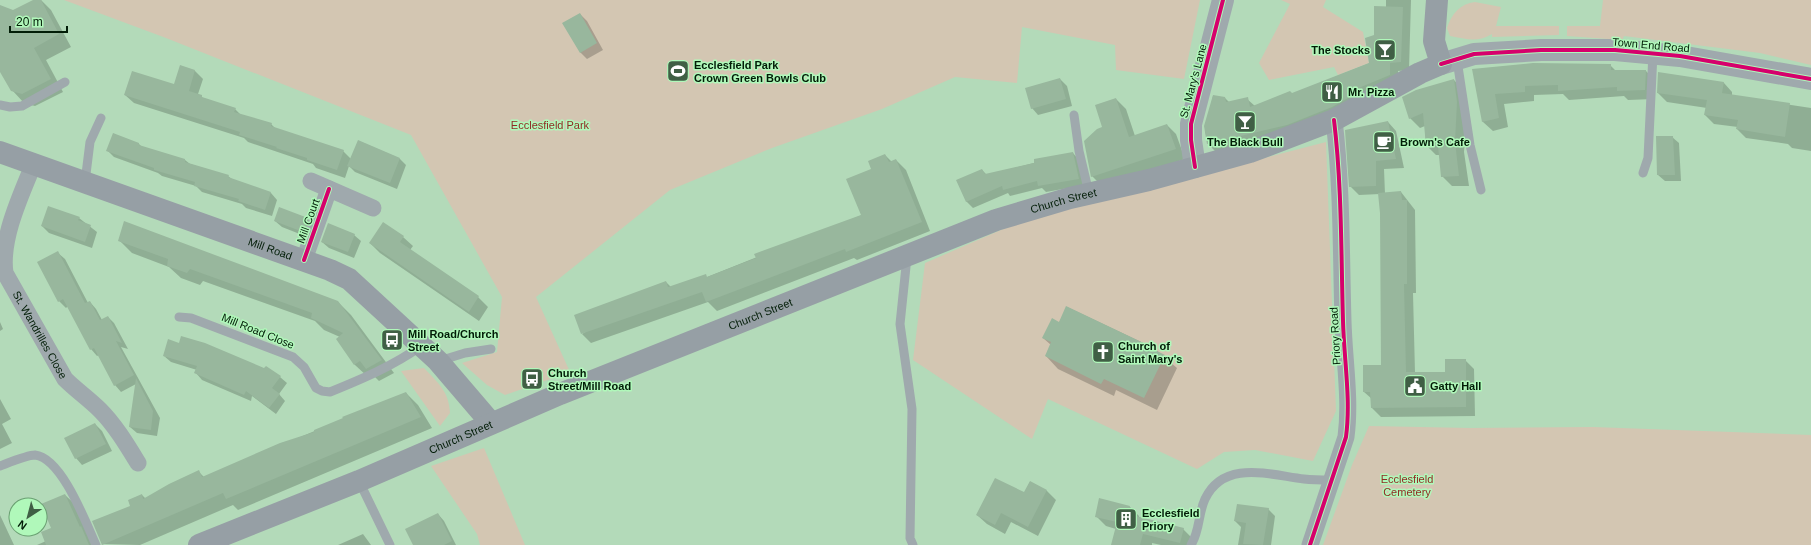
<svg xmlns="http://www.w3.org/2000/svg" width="1811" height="545" font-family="Arial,sans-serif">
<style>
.green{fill:#d3c6b2}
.shadow{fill:#0003}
.building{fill:#98b79d}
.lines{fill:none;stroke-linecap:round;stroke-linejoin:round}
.service{stroke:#9fa9ad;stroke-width:9}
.minor{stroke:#9fa9ad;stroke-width:17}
.tertiary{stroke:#9fa9ad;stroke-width:22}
.secondary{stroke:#969fa5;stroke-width:22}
.cycleway-casing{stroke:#b0f8ba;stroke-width:6}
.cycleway{stroke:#d6006c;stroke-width:4}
.labels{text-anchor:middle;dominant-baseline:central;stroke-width:3;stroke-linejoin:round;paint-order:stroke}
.street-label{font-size:11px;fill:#021d07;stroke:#b0f8ba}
.poi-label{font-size:11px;font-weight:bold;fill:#021d07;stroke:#b0f8ba;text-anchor:start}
.park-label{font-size:11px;fill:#902b24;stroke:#b0f8ba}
</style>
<rect width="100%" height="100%" fill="#b3dab9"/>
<path class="green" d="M64,0h1136l-16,79 -68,-9 -1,-25 -93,-18 -5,56 -62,-6 -73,32 -110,39 -102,42 -134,107 34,75 -65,23 -18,-10 -25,-22 35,-11 5,-55 -91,-162 -245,-97z
M1281,0h45l-3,7 40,25 6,31 -31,12 -4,-8 -65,13 -10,-17 31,-59z
M1603,0h208v65l-51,-12 -136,-17 -2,4 -55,-4v-10h33z
M1475,2l26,5 -5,19h63v9l-67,2v-3c-14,9 -26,5 -42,2l-3,-8c5,-15 13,-24 28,-26z
M1326,142l10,269 -23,50 -58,-11 -31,2 -27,17 -149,-70 -16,40 -119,-79 12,-97 99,-43z
M424,368c14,15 25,23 26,45l-10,13 -39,-55z
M1369,426l102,2 122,-1 218,8v110h-488l29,-80z
M484,448l41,97h-45l-3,-11 -46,-68z"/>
<path class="shadow" d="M35,0h6l10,10 20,37 -25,13 17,32 -28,14 -11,-3 -12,-13 -12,-20v-64l13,5z
M1386,0h25l-2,70 -11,1v12l-33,19 -149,50 -8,-8 -3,-13 8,-35 12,2 5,5 17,-4 8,7 37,-12 78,-31 5,-27 11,-29z
M580,14l7,7 16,29 -16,9 -7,-7z
M1610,65l6,6h30l9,10 -1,18 -26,1 -4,-4 -55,4 -6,-6 -29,1v6l-30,3 4,23 -15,4 -10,-9 -9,-52z
M181,67l14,4 8,8 -5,15 7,6 30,9 6,6 30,9 5,5 67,22 8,8 7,-17 42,17 6,6 -9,24 -42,-17 -6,-6 -4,12 -29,-10 -3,-4 -65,-22 -4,-4 -110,-35 -9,-8 50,-10z
M1060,79l7,7 5,20 -34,9 -6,-7z
M1454,80l9,10 4,22 -3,40 5,34h-17l-10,-10 -2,-21h-4l-10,-10 -1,-19 -5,2 -10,-10z
M1724,83l8,9v4l79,12v43l-19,-3 -4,-4 -42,-6 -9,-9 1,-2 -24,-3 -9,-9 2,-7 -40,-6 -9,-9z
M1116,99l10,10 9,27 32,-11 9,9 9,25 -83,27 -10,-10 12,-49z
M1388,122l8,9 8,37 -20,1 1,25 16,-2 14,18 1,83h-3l2,80h31l19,-13 9,9 1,47 -94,1 -9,-9v-9l-8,-7 18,-26 -1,-153 -1,-19 -21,1 -9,-9z
M1672,137l7,6 2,38h-16l-7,-6z
M139,144l3,3 43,13 5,4 38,12 5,4 38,13 6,7 -5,16 -26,-8 -4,-4 -40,-12 -6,-6 -34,-10 -4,-3 -44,-16 -7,-7z
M1073,153l6,7 6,25 -39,7 -4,-4 -32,8 -2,-3 -35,15 -7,-7 16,-31 5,5z
M885,155l7,7 4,-2 10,10 24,61 -73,29 -3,-2 -137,53 -9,-9 -117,41 -9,-9 84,-52 5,5 36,-10 155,-62 11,-46z
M79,218l18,14 -5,16 -43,-15 -7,-7z
M308,219l6,7 -4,12 -28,-11 -7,-6z
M354,235l7,6 -7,17 -25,-10 -7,-6z
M403,237l10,9 -3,4 68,47 10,10 -9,14 -99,-68 -10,-10z
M119,240l219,62 13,13 43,58 -15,8 -7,-7 -4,3 -13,-12 -17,-26 2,-2 -16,-7 -9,-9 -112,-40 -3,4 -19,-7 -12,-11 -37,-14z
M58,253l7,6 23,44 2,-1 6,7 6,11 6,-3 6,6 14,26 -7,-2 39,71 -3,18 -20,-3 -7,-6 6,-43 -15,8 -6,-7 -16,-30 -2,1 -6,-7 -23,-43 -2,2 -7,-7z
M1067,307l87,41 23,20 -20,42 -41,-20 -2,6 -56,-27 -12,-13 5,-11 -8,-7 16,-15z
M0,322l3,7 -3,2z
M164,356l116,21 7,6 -8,11 6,7 -9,13 -24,-18 -1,5 -49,-21 -6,-7 1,-3 -26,-8z
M406,393l12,12 14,23 -194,82 -5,-5 -93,40 -37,-1 28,-38 11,-11 4,4 53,-27 5,5z
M0,399l11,20 -9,5 10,19 -12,6z
M95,424l7,7 10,20 -30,14 -6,-7z
M1030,482l17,9 9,9 -18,36 -27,-14 -6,12 -18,-10 -10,-9 47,-21z
M65,495l12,11 18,39h-58l9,-4 7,-13z
M1130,507l9,9v2l44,11 10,10 -1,6h-31l-9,-2v2h-40l4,-16 -10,-3 -10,-10z
M1268,509l7,7 -4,29h-33l3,-18 -6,-6z
M438,514l6,7 12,24h-42z
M0,515l14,30h-14z
M363,534l8,11h-33z"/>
<path class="building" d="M33,0h8l18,34 -25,14 17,31 -29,15 -11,-3 -11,-19v-67l13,5z
M1374,6l29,1 -2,55 -11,1v12l-34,14 1,4 -25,14 -45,18 -80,19 -3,-18 9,-31 12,2 1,5 22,-5 2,10 40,-16 2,2 77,-30 -4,-25 9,-3z
M580,13l17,30 -17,10 -18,-30z
M1533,63l78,1v6h35l-1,20 -28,1v-4l-59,4v-6l-33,1v6l-30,2 4,24 -17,4 -10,-53z
M180,65l15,5 -6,21 13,4v2l34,11 -2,4 38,11 -1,3 73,24 -7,20 -30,-10v-2l-31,-10 1,-1 -38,-12 1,-3 -116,-37 8,-24 42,13z
M1658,72l66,10 -2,11 68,10 -5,34 -49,-8 2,-9 -34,-5 3,-15 -50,-7z
M1060,78l6,21 -35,10 -6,-21z
M1454,79l3,23 -2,40 4,34 -18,1 -3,-31h-12l-3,-33 -14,6 -7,-22 14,-7z
M1116,98l13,39 38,-13 9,25 -85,28 -7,-36 13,-12 5,-2 -7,-22z
M1388,121l8,38 -20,2v25l-27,1 -4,-57z
M113,133l26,10v2l46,14v3l44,13 -1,2 43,15 -6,18 -27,-9 1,-2 -45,-13 1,-4 -41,-12v-2l-48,-17z
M1656,136h17l2,39h-18z
M358,140l42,18 -10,25 -43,-17z
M1073,152l6,27 -41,7 -1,-5 -34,9 -1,-4 -36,16 -10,-22 26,-11 3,5 49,-11v-4z
M885,154l4,8 7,-3 26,63 -76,30 -1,-3 -139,53 -4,-10 -121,42 -7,-19 92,-34 2,6 38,-13 1,3 49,-19 -2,-4 107,-39 -15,-36 25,-10 -3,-8z
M1401,191l1,9h5v84h-3l2,88h39v-13h21v48l-95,1 -1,-16h-7v-27h18l-1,-152 -2,-20z
M48,206l32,11 -2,3 13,5 -6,17 -44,-16z
M279,207l29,11 -5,14 -29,-11z
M124,221l214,80 44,59 -16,9 -6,-8 -6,4 -18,-26 7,-6 -32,-15 1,-5 -122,-44 -3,4 -20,-7 1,-7 -50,-18z
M383,222l21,14 -4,6 79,54 -10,16 -100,-69z
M328,223l27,11 -7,18 -27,-10z
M58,251l27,52 5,-2 10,19 8,-4 14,27 -6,-2 18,34 -20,11 -20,-38 -4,2 -27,-51 -5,3 -21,-40z
M1066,306l88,42 -1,1 12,6 -21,43 -40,-19 -3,5 -56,-28 6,-14 -9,-4 10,-20 7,4z
M181,336l24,7 59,25 2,-2 15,10 -9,12 8,6 -11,14 -23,-17 -2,4 -50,-22 3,-7 -34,-10 5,-17 11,4z
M136,378l17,33 -2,19 -22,-3z
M406,392l15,25 -195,82 -3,-6 -121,52 -10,-24 38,-15 -2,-6 14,-6 1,5 26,-15 30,-14 3,7 78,-34 34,-11v-2l29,-12 -1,-1z
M95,423l11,21 -31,15 -11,-21z
M995,478l29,14 6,-11 17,9 -19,37 -27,-14 -6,12 -19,-10z
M65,494l15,33 1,-1 8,19h-43l-5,-13 10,-4 -10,-24z
M1099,498l31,8 -2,8 56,14 -4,15 -37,-9 -3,11h-29l6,-23 -22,-5z
M1237,504l32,4 -6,37 -20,-1 3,-21 -12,-2z
M438,513l14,28 -8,4h-31l-8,-16z"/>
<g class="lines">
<path class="service" d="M1457,60l13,85 11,45
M0,105l10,2 12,-1 43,-24
M1074,115l5,36 10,42
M1643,173l5,-15 5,-105
M85,182l5,-40 11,-24
M907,257l-7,67 12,85 -2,129 3,7
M179,317l12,1 102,39 11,10 12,21 6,3 8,1c32,-13 63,-26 91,-46
M439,361l26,-8 26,-4
M0,466c8,-3 27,-11 35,-11 27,3 51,68 61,90
M359,481l31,64
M1191,545c9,-14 7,-31 14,-46 19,-40 65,-24 99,-20 9,1 18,1 28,1"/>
<g class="minor">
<path id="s1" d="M34,163c-13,32 -34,76 -29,110l60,106c11,11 24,20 35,31 15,15 27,35 38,53"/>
<path d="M311,181l62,27"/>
<path d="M304,260l25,-71"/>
<path d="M1310,545l36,-108c5,-38 -2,-77 -3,-116 -2,-67 -1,-134 -9,-201"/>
</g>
<path class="tertiary" d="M1441,64l33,-10 67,-4h74l65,6 131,23
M1195,167l-4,-27v-16l32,-124"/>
<g class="secondary">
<path id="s2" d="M0,152l330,118 19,9 89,82 53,62"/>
<path id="s3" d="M199,545l160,-64 201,-87 436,-174 74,-22 79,-18 101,-28 84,-32 86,-47 21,-9 -7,-23 3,-41"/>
</g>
<g class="cycleway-casing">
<path id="cycleway" d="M1441,64l33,-10 67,-4h74l65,6 131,23
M1195,167l-4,-27v-16l32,-124
M304,260l25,-71
M1310,545l36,-108c5,-38 -2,-77 -3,-116 -2,-67 -1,-134 -9,-201"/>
</g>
<use href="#cycleway" class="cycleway"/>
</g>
<defs>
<g id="bar-square" transform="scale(1.15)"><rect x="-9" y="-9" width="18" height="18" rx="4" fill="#405f45" stroke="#b0f8ba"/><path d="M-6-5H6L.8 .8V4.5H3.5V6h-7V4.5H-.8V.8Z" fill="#fff"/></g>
<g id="stadium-square" transform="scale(1.15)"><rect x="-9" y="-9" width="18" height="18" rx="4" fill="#405f45" stroke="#b0f8ba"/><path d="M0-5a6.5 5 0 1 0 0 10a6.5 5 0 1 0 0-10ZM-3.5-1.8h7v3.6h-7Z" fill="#fff"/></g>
<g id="restaurant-square" transform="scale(1.15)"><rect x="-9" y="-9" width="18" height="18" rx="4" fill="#405f45" stroke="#b0f8ba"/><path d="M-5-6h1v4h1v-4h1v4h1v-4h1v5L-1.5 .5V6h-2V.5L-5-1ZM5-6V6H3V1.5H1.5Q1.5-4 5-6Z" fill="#fff"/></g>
<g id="cafe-square" transform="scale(1.15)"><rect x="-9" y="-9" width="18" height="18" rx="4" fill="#405f45" stroke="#b0f8ba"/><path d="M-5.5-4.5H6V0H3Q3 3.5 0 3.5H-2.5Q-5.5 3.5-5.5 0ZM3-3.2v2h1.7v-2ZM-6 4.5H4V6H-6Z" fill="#fff"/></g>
<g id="bus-square" transform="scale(1.15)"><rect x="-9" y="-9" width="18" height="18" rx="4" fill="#405f45" stroke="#b0f8ba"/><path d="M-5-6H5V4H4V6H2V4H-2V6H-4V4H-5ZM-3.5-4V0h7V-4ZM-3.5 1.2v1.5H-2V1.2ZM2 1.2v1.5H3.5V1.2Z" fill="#fff"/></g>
<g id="church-square" transform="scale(1.15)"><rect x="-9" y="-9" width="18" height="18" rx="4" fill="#405f45" stroke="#b0f8ba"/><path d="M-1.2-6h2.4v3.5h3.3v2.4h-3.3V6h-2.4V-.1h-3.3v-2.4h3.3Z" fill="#fff"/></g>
<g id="civic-square" transform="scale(1.15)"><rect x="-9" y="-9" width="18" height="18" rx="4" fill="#405f45" stroke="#b0f8ba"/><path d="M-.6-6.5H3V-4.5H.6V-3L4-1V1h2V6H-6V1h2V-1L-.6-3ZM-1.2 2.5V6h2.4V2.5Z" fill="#fff"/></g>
<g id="building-square" transform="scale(1.15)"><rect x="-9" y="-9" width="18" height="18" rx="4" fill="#405f45" stroke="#b0f8ba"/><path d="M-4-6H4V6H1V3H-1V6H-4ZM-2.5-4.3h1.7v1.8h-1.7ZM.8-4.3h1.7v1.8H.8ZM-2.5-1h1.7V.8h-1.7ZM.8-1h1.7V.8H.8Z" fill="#fff"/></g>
</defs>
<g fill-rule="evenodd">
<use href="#bar-square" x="1385" y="50"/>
<use href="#stadium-square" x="678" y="71"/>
<use href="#restaurant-square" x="1332" y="92"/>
<use href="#bar-square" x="1245" y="122"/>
<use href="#cafe-square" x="1384" y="142"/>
<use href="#bus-square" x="392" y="340"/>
<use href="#church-square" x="1103" y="352"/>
<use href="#bus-square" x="532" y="379"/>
<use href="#civic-square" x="1415" y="386"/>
<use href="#building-square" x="1126" y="519"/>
</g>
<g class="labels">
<g class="street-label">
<text transform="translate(1651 45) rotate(5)">Town End Road</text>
<text transform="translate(1193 81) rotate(-75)">St. Mary's Lane</text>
<text stroke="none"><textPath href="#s3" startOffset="931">Church Street</textPath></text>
<text transform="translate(308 221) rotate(-70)">Mill Court</text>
<text stroke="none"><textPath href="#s2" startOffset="287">Mill Road</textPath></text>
<text stroke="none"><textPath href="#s3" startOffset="607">Church Street</textPath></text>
<text transform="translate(258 331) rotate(22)">Mill Road Close</text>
<text stroke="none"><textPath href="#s1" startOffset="186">St. Wandrilles Close</textPath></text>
<text transform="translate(1335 336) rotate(-93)">Priory Road</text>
<text stroke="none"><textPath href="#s3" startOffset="283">Church Street</textPath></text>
</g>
<g class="poi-label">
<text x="1370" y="50" text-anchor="end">The Stocks</text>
<text x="694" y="65">Ecclesfield Park<tspan x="694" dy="13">Crown Green Bowls Club</tspan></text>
<text x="1348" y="92">Mr. Pizza</text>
<text x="1245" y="142" text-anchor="middle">The Black Bull</text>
<text x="1400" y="142">Brown's Cafe</text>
<text x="408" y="334">Mill Road/Church<tspan x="408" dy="13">Street</tspan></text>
<text x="1118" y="346">Church of<tspan x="1118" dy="13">Saint Mary's</tspan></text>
<text x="548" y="373">Church<tspan x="548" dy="13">Street/Mill Road</tspan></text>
<text x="1430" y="386">Gatty Hall</text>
<text x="1142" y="513">Ecclesfield<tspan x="1142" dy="13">Priory</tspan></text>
</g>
<g class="park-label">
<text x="550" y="125">Ecclesfield Park</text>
<text x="1407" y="479">Ecclesfield<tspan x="1407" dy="13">Cemetery</tspan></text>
</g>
</g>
<g transform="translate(28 517) rotate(216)"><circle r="19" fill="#b0f8ba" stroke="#6aa072"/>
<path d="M0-3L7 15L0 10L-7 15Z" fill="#405f45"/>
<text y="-6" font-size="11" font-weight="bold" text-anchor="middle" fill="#021d07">N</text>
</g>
<path d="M10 26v6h57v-6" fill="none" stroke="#021d07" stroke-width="2"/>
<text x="16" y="26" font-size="12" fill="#021d07" stroke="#b0f8ba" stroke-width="3" paint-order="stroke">20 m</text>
</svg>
